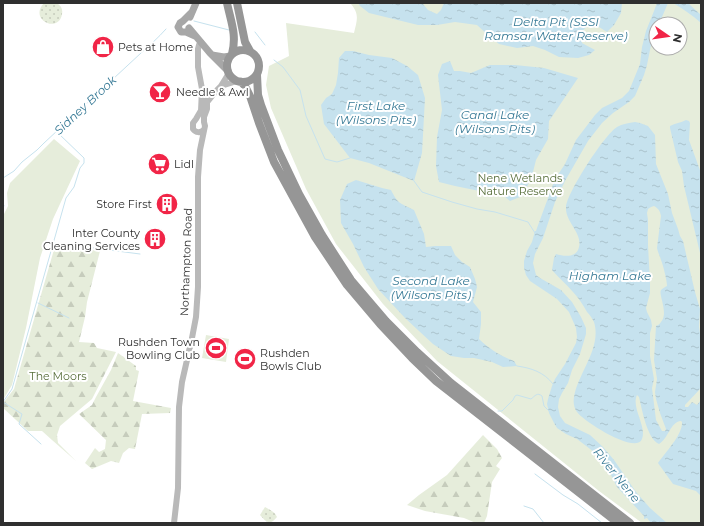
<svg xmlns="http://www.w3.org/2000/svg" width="704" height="526" font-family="Montserrat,sans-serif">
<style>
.grass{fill:url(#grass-dots)}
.forest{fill:url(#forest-firs)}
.park{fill:#e6eddb;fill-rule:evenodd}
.water{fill:url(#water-ripples);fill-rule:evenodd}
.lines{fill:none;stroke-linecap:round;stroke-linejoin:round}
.stream{stroke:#c6e2ee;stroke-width:1}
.secondary{stroke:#b9b9b9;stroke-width:6}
.primary{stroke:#a7a7a7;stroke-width:7}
.highway{stroke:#969696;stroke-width:8}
.labels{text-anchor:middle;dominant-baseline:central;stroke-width:4;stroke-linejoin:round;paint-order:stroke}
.poi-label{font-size:11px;fill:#2f2f2f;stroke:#fff;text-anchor:start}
.park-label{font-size:11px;fill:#566d39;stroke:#fff}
.street-label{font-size:11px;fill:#2f2f2f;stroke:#fff}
.water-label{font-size:12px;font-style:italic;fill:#377a96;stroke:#fff}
</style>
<defs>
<pattern id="grass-dots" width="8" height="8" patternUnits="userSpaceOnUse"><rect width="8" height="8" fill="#e6eddb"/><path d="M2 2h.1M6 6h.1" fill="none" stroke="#c6ccbc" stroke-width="1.8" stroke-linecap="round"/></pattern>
<pattern id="forest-firs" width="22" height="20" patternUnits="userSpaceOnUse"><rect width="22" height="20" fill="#e6eddb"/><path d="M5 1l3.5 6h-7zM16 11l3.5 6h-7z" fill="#c6ccbc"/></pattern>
<pattern id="water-ripples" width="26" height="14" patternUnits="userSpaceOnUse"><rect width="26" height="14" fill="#c6e2ee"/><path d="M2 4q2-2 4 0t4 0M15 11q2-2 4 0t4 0" fill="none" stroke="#aac2cc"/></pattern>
</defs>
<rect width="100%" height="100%" fill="#fff"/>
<path class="grass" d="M44,3h13c4,3 6,6 5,11 -3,20 -34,6 -18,-11z
M265,507c5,3 10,5 12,10 -7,9 -11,5 -17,-2z"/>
<path class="forest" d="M55,246l45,5 -13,51 -2,15 -6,25 15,1 3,5 19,4 -24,47 -32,27 -3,9 1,8 18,18 -24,-21 -10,-9h-14l-25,-23v-5l11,-14z
M118,353l18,13v4l3,1 -6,30 38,7 -1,5 -28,1 -7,35 -6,-1 -6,5 -4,10 -8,-2 -19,8 -7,-6 10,-15 4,4 6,-3 1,-9 -27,-26 13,-9 4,-8 15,-27z
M483,435l14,14 5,9 -6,8 4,3 -8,13 -5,34 -3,7h-8l-12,-5 -39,-7 -18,-6 12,-10 28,-20z"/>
<path class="park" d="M350,3h351v520h-59l-43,-32 -162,-130 -54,-57 -47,-60 -30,-55 -35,-81 -5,-23 3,-19 20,-10 -3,-33 68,10c3,-13 6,-19 -4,-30zM656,24h24v24h-24z
M54,139l26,22 -27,58 -13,39 -14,70 -14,57 -9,15v-184l5,-10 -1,-13 3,-10z
M206,335l23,4 -3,23 -24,-4z"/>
<path class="water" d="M358,3h65v1l5,6 9,4 4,-4 3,-7h178l-1,10 -7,12 -7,7 -8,-5 -9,-3 -9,8 1,11 13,7 -6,5 -11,3 -19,-1 -14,-7 -12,-4 -16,2 -18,-4 -10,-8 -12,-11 -22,-3 -18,3h-19l-49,-12 -9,-7z
M657,3h11l-9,21h-3v5l-3,6 -6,30 -3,10 -9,21 -6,6 -16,11 -11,10 -14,18 -23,40 -10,21 -12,36 -8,16 -2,9 3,12 4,3 21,12 11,12 9,15 5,11v6l-6,20 -8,16 -4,13 -6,10 -3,6 -1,8 2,9 5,7 25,12 13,12 11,13 22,32 14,16 17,15h-16l-4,-5 -3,1v-3l-27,-29 -9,-18 -6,-9 -8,-8 -17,-13 -11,-5 -9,-6 -3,-5 -5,-10 -2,-9 1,-5 4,-13 3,-7 10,-15 11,-21 1,-6 -1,-9 -7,-16 -12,-13 -27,-18 -4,-6 -2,-7v-7l3,-10 5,-9 3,-11h1l1,-3 18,-49 10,-15 11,-24 19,-25 7,-7 20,-10 7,-7 11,-27 2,-17 4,-16 8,-20z
M673,3h15l13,12v8c-9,-8 -18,-14 -28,-20z
M345,51h8l16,4 23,3 15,8 11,9 7,23 -3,55 -8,28 -45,-18 -19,-5 -26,-34 -3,-19 5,-7 6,-4 4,-9 2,-12 1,-15z
M450,61l4,10h6l11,2 19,-8h25l29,3 34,10 -29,43 -1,18 -12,21 -4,16 -7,15 -5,6 -10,4 -6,-5 -49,-10 -16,-4 -3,-16 1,-29 5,-27 -4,-35 4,-11z
M686,120l3,1 1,2 -1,17 12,33v84l-17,-71 -2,-15 -4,-9 -8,-34v-2c5,-3 11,-3 16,-6z
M635,122l5,1 8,3 7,9 1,29 12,30 4,19 6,16 2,7 3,5 12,51 5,17 -1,18 1,6 1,3v52l-16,17v2h3l4,-5 5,3 4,-5v96l-5,-5 -23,-7 -15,-21c7,-10 25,-29 24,-41l-1,-1c-11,1 -12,17 -22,23 -12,-5 -17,-35 -20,-47l-2,-2c-6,13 10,31 5,44 -6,16 -59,-18 -65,-27 -3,-4 -4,-10 -3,-15 4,-24 28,-49 20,-75 -2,-4 -4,-7 -7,-10 -4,-7 -8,-14 -14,-20 -7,-8 -14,-14 -21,-22l2,-12 2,-4c7,2 18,4 22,-4 7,-16 -13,-27 -12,-43 1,-14 38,-72 51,-80 5,-3 12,-4 18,-5zM654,206c5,3 6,5 7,10l-4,32c1,5 3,8 4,12 2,5 6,20 6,26 -2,1 -4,2 -6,4 -3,4 8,23 0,32 -1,2 -3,3 -5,4l-2,34 3,19 -2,13 1,7 4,14 6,16 -1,2h-3l-6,-11 -4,-32 2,-9 -4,-23v-23l2,-7 -1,-6 -4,-8 -1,-4 4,-15v-11l-2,-37v-25l-1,-7 1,-4 3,-2z
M356,180l26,8 9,2c7,14 9,13 23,20l10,24 2,13 9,-1h16l4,9 7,7 8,5 5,12 2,8 -4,15 8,10v12l-2,15c10,10 22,17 35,22l3,5 -14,1 -11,-5 -18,-4h-10l-13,-2 -18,-12 -28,-26 -27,-29 -14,-22 -11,-23 -12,-21 -1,-23 7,-16z"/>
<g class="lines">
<path class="stream" d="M194,21l35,9
M255,32l10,13
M274,60l9,7 17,23 6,26 19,43 12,3 13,-4
M3,178l11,-7 8,-9 15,-12 7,-7c32,-30 65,-60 97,-90 9,-8 17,-15 25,-24
M414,181l8,11 30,10 25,7 18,3 33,10 7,11
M3,204l1,1 -1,4
M55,243l85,11
M38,303l31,15
M517,366c14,2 27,6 36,18
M3,402l9,-13 54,-191 8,-11 6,-19 4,-5v-5l-25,-24 -1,-4
M3,402l19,12 -3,10 22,20
M498,411h4l11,-11 2,-4 2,-1 14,4c4,-3 6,-7 11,-3l2,10 5,5
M535,474l28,21 15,9 24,19
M524,506l9,3 11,14"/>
<path class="secondary" d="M221,86l16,-5
M201,111l1,-21
M204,130c-4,3 -8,3 -11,-1v-6l3,-4 7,-12 13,-16 5,-5 8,-13
M174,523l4,-35 1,-81 3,-25 10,-44 4,-21 2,-30v-110l2,-27 5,-24 -1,-4v-5l3,-8v-6l-5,-14 -4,-22v-18l1,-4 2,-3"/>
<path class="primary" d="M191,13l-8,8 -3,2 -2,4 3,5h5l9,4
M190,17l6,-14
M189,28l21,25 18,18
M212,55l12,2 6,-1"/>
<path class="highway" d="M227,3c4,19 10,32 5,51
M237,3l8,39 5,9
M227 66a16 16 0 1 1 32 0a16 16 0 1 1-32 0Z
M257,75l1,20 3,10 17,45 21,44 23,41 29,45 35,41 31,31 34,31 179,140
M241,82l4,4 5,10 9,27 15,39 41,75 32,48 33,39 32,34 24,23 182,142"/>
</g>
<defs>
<g id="shop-disc" transform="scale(1.15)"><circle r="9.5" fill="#f12547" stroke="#fff"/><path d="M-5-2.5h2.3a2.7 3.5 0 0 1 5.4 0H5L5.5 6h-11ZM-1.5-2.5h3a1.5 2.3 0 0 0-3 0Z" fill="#fff"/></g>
<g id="bar-disc" transform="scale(1.15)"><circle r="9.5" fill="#f12547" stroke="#fff"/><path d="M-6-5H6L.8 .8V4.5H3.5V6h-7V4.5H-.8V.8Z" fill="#fff"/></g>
<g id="supermarket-disc" transform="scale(1.15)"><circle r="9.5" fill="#f12547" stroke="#fff"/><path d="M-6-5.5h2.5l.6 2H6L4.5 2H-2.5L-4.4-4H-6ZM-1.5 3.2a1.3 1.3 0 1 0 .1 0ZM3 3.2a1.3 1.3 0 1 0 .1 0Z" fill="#fff"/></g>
<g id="building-disc" transform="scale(1.15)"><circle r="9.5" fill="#f12547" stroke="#fff"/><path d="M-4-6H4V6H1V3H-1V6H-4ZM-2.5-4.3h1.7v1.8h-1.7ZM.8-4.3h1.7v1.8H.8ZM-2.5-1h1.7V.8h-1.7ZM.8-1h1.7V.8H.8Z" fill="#fff"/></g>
<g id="stadium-disc" transform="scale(1.15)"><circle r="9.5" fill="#f12547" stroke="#fff"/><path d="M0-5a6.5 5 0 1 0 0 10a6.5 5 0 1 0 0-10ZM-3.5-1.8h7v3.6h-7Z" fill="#fff"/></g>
</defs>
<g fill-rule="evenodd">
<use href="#shop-disc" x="103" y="47"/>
<use href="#bar-disc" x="160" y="92"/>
<use href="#supermarket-disc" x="159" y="164"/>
<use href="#building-disc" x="167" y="204"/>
<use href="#building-disc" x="155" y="239"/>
<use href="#stadium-disc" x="216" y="348"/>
<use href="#stadium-disc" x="245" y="359"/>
</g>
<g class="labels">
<g class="poi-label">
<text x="118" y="47">Pets at Home</text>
<text x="176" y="92">Needle &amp; Awl</text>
<text x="174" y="164">Lidl</text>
<text x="152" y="204" text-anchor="end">Store First</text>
<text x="140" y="233" text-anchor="end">Inter County<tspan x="140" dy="13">Cleaning Services</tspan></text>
<text x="200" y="342" text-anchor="end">Rushden Town<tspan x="200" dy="13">Bowling Club</tspan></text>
<text x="260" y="353">Rushden<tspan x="260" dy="13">Bowls Club</tspan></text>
</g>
<g class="park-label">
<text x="520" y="178">Nene Wetlands<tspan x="520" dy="13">Nature Reserve</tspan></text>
<text x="58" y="376">The Moors</text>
</g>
<g class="street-label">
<text transform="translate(186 262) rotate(-88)">Northampton Road</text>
</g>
<g class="water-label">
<text x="556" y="21">Delta Pit (SSSI<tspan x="556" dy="14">Ramsar Water Reserve)</tspan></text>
<text transform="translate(85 105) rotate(-43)">Sidney Brook</text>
<text x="376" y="105">First Lake<tspan x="376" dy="14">(Wilsons Pits)</tspan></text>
<text x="495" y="114">Canal Lake<tspan x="495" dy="14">(Wilsons Pits)</tspan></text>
<text x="610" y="275">Higham Lake</text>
<text x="431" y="280">Second Lake<tspan x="431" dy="14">(Wilsons Pits)</tspan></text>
<text transform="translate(617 475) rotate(51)">River Nene</text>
</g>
</g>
<rect width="704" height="526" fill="none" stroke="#2f2f2f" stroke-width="8"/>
<g transform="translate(668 36) rotate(103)"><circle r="19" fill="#ffffff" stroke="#acacac"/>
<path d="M0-3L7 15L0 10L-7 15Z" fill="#f12547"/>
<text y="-6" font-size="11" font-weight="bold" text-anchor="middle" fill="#2f2f2f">N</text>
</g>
</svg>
